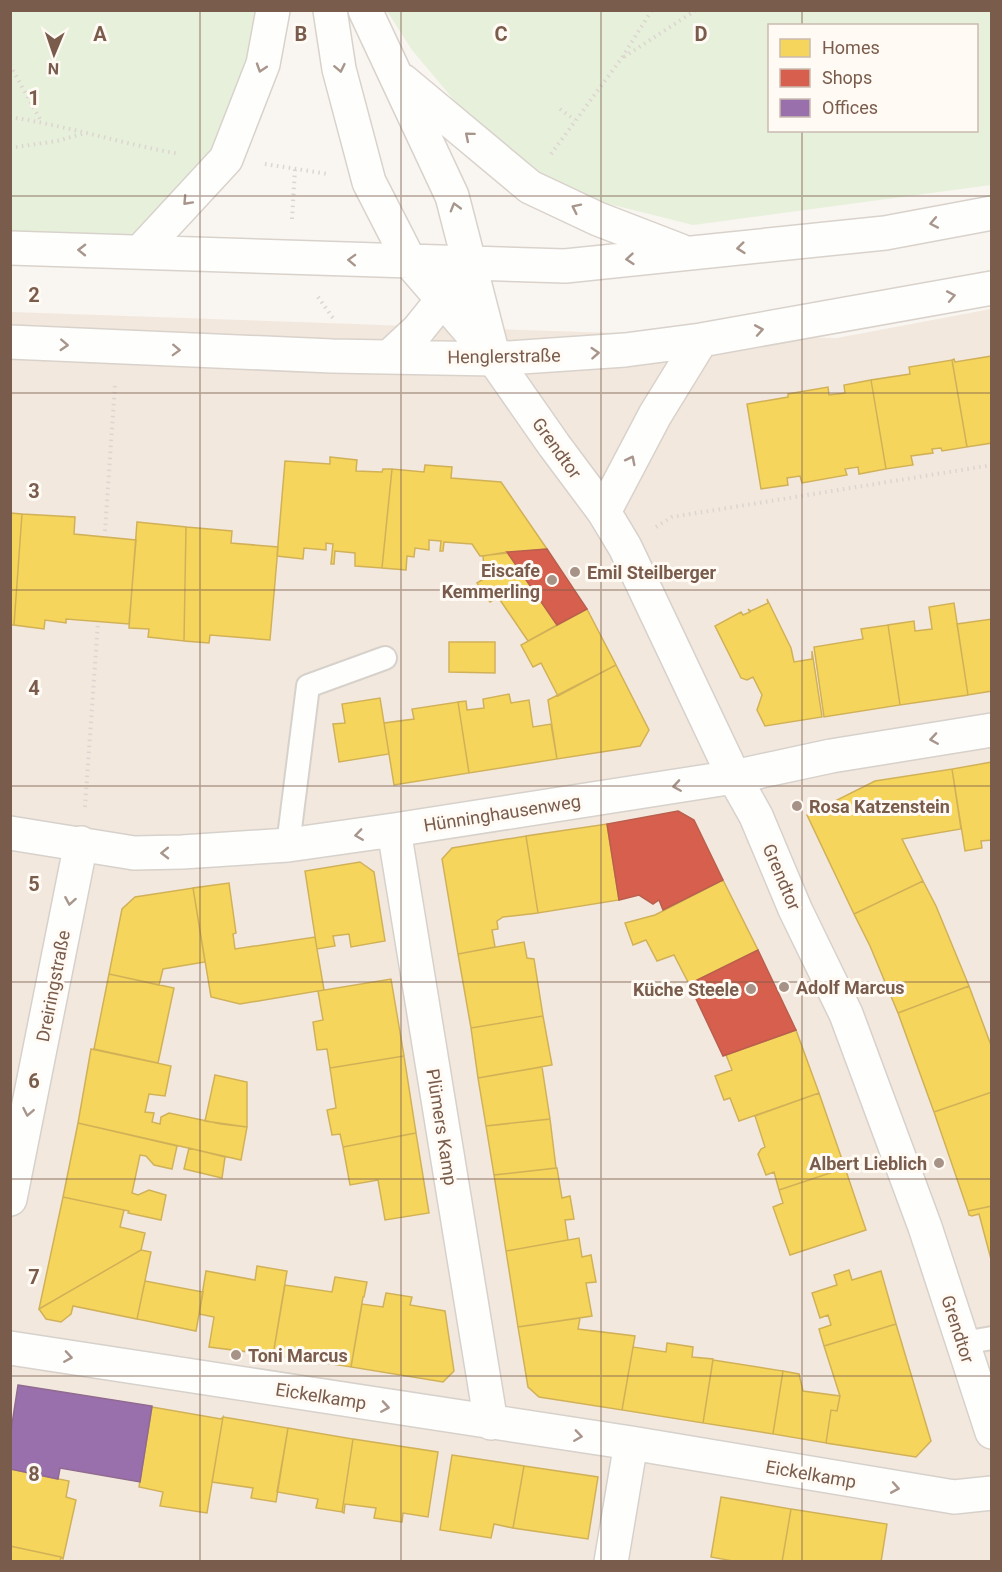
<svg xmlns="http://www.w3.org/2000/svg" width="1002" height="1572" font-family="Roboto,sans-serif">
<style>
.residential{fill:#f2e8de}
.green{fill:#e7f0db;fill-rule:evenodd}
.homes{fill:#f6d55c;stroke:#d1b158;stroke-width:1.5}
.shops{fill:#d6604d;stroke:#ba5f4d;stroke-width:1.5}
.offices{fill:#9970ab;stroke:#906a8f;stroke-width:1.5}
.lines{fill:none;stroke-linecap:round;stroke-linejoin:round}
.lane-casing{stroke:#d7d1cb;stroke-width:26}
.street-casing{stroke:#d7d1cb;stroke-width:36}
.secondary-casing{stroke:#d9d2cb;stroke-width:36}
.path{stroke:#dcd5d0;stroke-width:4;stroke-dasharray:1.5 4.5;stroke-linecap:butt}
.lane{stroke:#fefefd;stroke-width:22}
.street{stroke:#fefefd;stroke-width:33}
.secondary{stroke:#fefefd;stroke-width:33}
.oneway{stroke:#a8958b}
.grid{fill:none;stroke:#7a5c4d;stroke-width:1.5;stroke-opacity:0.55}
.poi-dot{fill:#a69286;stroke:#fffaf3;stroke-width:2}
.labels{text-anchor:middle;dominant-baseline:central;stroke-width:6;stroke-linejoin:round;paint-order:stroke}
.street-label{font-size:18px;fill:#7a5c4d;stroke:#fffaf3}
.poi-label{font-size:18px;font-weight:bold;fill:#7a5c4d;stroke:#fffaf3;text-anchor:start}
.grid-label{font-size:20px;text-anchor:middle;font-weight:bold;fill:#7a5c4d;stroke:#fffaf3;stroke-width:6;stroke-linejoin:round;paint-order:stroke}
</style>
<rect width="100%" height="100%" fill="#f9f5f0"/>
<path class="residential" d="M991,309v1252l-980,1v-1250l571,20 255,6z"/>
<path class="green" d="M10,11h277l-73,146 -80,88 -123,-1z
M387,11h604v174l-298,40 -88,-22 -72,-33 -64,-52 -57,-68zM770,26h206v104h-206z"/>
<path class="homes" d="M992,356v87l-25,4 -15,-87 2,-1 1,3z
M952,360l15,87 -25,4 -1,-3 -9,1 1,4 -22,3 2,9 -27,4 -15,-89 39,-6 -1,-7z
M871,380l15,89 -27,5 -1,-7 -13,2 2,6 -45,8 -2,-7 -13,2 1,7 -27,4 -14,-85 41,-7v-3l40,-7 1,8 16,-2 -1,-8z
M330,457l27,3 -1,11 26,1 1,-3h9l-10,99 -27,-2v-13l-20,-2 -1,13h-3l2,-20 -7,-1v7l-22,-2 -1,11 -26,-3 8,-95 45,3z
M425,465l27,2 -1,11 50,4 46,67 -67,7 -8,-12 -28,-2 -1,9h-3l1,-10 -12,-1v10l-14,-2 -1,9 -7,-1 -1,14 -24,-2 10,-99 32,3z
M10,513l12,1 -8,111h-4z
M22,514l53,3 -1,17 62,6 -7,84 -63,-5v4l-21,-3 -1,9 -30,-4z
M137,522l49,5 -2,114 -36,-4 1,-8 -20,-1z
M186,527l46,4 -1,12 47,4 -8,93 -60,-5 -1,8 -25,-2z
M507,552l50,73 -29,16 -30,-44 -8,5 -13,-19 8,-5 -2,-22z
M767,599l24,49 3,14 18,-3v-8l10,66 -57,9 -8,-16 5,-15 -9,-18 -6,3 -6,-2 -26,-52 26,-14 2,3 7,-3 -2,-3 3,2 17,-8z
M954,603l14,92 -68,10 -12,-80 26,-4 1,10 17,-2 -3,-22z
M587,609l29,56 -58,31 -17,-33 -8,4 -12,-22z
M992,619v72l-24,4 -11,-71z
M888,625l12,80 -76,12 -10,-70 49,-8 -2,-10z
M449,642h46v31l-46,-1z
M616,665l33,65 -9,16 -83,13 -9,-59z
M509,694l2,9 18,-3 4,27 18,-3 6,35 -88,14 -11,-71 8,-1 1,9 17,-2 -1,-9z
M380,698l9,56 -50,8 -6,-38 12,-1 -3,-19z
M458,702l11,71 -75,12 -10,-62 30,-4 -2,-10z
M992,762v78l-11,1 1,7 -17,3 -13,-82z
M952,769l9,60 -59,10 21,42 -69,33 -47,-99 68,-34z
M607,824l12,76 -81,13 -12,-77z
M526,836l12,77 -35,4 -6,4 1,8 -6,1 3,17 -37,7 -16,-95 10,-11z
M360,862l14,10 11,69 -34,6 -2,-13 -16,2 2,10 -18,3 -12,-78z
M723,880l35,70 -69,34 -15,-29 -17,6 -11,-21 -13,5 -8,-22 30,-8z
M923,881l13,25 33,80 -71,27 -28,-67 -16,-32z
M229,883l7,50 -3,1 2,15 80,-12 9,53 -84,14 -29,-7 -18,-109z
M193,888l12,74 -42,7 -4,16 -50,-11 13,-65 13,-12z
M524,942l3,16 7,1 9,57 -72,12 -13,-74z
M109,974l65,14 -16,75 -64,-14z
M391,979l13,77 -74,12 -3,-19 -10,1 -4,-28 10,-2 -5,-29z
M969,986l23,62v44l-58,20 -36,-99z
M543,1016l9,49 -74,13 -7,-50z
M796,1030l23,63 -80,28 -9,-23 -6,2 -9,-24 17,-6 -6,-15z
M91,1049l80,17 -6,30 -16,-2 -4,18 9,1 -2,9 8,2 1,-7 8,-4 52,11 26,3 -6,33 -163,-37z
M404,1056l12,77 -73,14 -3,-13 -8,1 -5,-25 9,-2 -6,-40z
M542,1067l8,52 -64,7 -8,-48z
M215,1075l32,7v45l-42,-6z
M992,1092v114l-24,5 -34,-99z
M819,1093l26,75 -66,22 -5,-18 -8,3 -8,-21 3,-5 4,-2 -10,-31z
M550,1119l6,49 -62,7 -8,-49z
M78,1123l99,23 -5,23 -18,-4 -8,-9 -6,-1 -8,38 6,2 11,-5 17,5 -5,25 -33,-7 1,-2 -66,-14z
M416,1133l13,80 -44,7 -7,-40 -28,5 -7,-38z
M189,1148l36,9 -3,21 -38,-9z
M557,1168l5,30 8,-2 4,23 -9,1 3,20 -62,11 -12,-76z
M845,1168l21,62 -76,25 -17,-48 10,-4 -4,-13z
M63,1197l61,13 -4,17 25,6 -4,17 -102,59z
M992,1206v57l-13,-49 -7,2 -3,-1 -1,-4z
M579,1238l3,19 9,-2 5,27 -10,1 6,33 -74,11 -12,-76z
M141,1250l10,2 -14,67 -64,-13 -2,8 -10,8 -15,-3 -7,-10z
M257,1266l30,5 -14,84 -64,-8 5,-30 -15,-3 7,-43 49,9z
M849,1270l3,10 29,-9 15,53 -72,22 -5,-17 12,-4 -3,-10 -8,3 -8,-25 25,-8 -3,-10z
M335,1277l32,5 -3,15h-1l-12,70 -78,-12 12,-70 47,7z
M145,1281l58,11 -7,39 -59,-12z
M386,1293l26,4 -2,8 35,6 9,60 -11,11 -92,-15 11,-63 21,3z
M580,1318l-2,11 57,7 -13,74 -83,-13 -11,-10 -10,-60z
M896,1324l35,117 -15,16 -90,-14 5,-33 6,1 3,-15 -16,-50z
M667,1343l26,4 -1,10 21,2 -10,64 -81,-13 11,-63 33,5z
M713,1360l70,11 -10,63 -70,-11z
M783,1371l16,3 4,17 37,5 -3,15 -6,-1 -5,33 -53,-9z
M152,1407l69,12 2,-2 -16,96 -47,-7 3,-14 -24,-5z
M223,1417l65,11 -12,74 -25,-4 2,-10 -41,-6z
M288,1428l65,11 -11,73 -26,-4 2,-9 -41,-7z
M353,1439l85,13 -10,65 -25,-4 -1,9 -28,-4 2,-10 -31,-4 -1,9 -2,-1z
M452,1455l72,11 -11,62 -19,-4 -3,14 -51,-8z
M524,1466l74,11 -10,62 -75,-11z
M10,1469l59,12 -3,16 10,3 -13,59 -2,-2 -51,-11z
M721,1497l70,12 -9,53h-44l-27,-5z
M791,1509l96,15 -6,38h-99z
M10,1546l51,11 -1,5h-50z"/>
<path class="shops" d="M547,549l40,60 -30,16 -50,-73z
M678,811l16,9 29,60 -60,30 -4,-10 -6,4 -14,-9 -20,5 -12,-76z
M758,950l38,80 -73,26 -34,-72z"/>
<path class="offices" d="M18,1385l134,21 -12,76 -80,-14 -2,11 -48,-10v-32z"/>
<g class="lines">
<g class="lane-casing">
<path id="lane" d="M288,845l20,-159 77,-28
M963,1343l29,-5"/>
</g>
<g class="street-casing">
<path id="street" d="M494,359l60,86 50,67 21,35 109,230 22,39 39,93 51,105 79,213 67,205
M394,830l97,593
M10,833l124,20 48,-1 106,-7 106,-15 340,-53 97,-21 161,-26
M10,1199l71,-356
M10,1348l621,95 323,54 38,-4
M611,1562l20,-119"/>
</g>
<g class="secondary-casing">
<path id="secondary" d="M330,10l9,59 30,113 41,80 84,97
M365,10l87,186 41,159
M403,81l127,106 68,32 83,32
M10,248l555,18 320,-33 107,-20
M140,252l86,-93 37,-95 10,-54
M10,342l322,14 162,3 131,-9 76,-10 291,-52
M390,356l28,-26 37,-46
M604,512l51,-97 46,-75"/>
</g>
<path class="path" d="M624,57l72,-47
M10,65l31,56
M560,109l15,11
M10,117c58,9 113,27 170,37
M10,148l47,-7 28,-8
M551,154l70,-95 31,-49
M265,164l63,10
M292,219l3,-50
M318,297l15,21
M656,527l16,-10 320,-52
M105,531l10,-146
M85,807l13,-185"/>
<use href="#lane" class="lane"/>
<use href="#street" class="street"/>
<use href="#secondary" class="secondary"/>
</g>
<defs><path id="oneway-chevron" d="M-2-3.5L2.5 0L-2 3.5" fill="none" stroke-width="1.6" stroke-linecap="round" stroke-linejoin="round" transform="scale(1.5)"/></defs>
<g class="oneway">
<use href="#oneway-chevron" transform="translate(261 68) rotate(108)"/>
<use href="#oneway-chevron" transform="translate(340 68) rotate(78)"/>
<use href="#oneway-chevron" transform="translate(469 136) rotate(-140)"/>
<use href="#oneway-chevron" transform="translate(187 201) rotate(133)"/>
<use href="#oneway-chevron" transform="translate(455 207) rotate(-106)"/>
<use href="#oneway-chevron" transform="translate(576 208) rotate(-154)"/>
<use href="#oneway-chevron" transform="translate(934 223) rotate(169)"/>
<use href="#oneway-chevron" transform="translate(741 248) rotate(174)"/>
<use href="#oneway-chevron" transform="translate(82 250) rotate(-179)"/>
<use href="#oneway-chevron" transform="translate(630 259) rotate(175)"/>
<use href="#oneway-chevron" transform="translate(352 260) rotate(-178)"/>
<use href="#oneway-chevron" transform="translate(951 296) rotate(-11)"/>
<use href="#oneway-chevron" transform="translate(759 330) rotate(-10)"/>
<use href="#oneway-chevron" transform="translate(64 345) rotate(3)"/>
<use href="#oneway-chevron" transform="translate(176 350) rotate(2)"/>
<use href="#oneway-chevron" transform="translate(595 353) rotate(-4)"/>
<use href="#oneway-chevron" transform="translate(631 460) rotate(-63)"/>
<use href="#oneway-chevron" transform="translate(934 739) rotate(171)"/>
<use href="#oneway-chevron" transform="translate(677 786) rotate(171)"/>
<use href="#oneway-chevron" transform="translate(359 835) rotate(172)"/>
<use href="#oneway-chevron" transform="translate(165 853) rotate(179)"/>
<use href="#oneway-chevron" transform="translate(70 901) rotate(100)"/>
<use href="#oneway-chevron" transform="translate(28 1112) rotate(101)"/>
<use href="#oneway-chevron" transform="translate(68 1357) rotate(9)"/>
<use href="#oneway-chevron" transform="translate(385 1407) rotate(9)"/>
<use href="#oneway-chevron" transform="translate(578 1436) rotate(8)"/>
<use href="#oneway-chevron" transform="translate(895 1488) rotate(10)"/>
</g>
<path class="grid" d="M200,10v1552M401,10v1552M601,10v1552M802,10v16M802,130v1432M10,196h982M10,393h982M10,590h982M10,786h982M10,982h982M10,1179h982M10,1376h982"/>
<g class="poi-dot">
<circle cx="575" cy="572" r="6"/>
<circle cx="552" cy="580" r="6"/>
<circle cx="797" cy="806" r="6"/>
<circle cx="784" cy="987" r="6"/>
<circle cx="751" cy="989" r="6"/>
<circle cx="939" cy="1163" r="6"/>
<circle cx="236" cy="1355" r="6"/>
</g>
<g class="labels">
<g class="street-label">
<text transform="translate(504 356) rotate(-1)">Henglerstraße</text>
<text transform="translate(557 448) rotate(54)">Grendtor</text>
<text transform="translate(502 813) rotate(-9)">Hünninghausenweg</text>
<text transform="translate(782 877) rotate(67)">Grendtor</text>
<text transform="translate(53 986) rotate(-79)">Dreiringstraße</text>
<text transform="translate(442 1127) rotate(81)">Plümers Kamp</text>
<text transform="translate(958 1329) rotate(72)">Grendtor</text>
<text transform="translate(321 1396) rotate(9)">Eickelkamp</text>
<text transform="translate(811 1474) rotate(10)">Eickelkamp</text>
</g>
<g class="poi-label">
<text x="540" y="570" text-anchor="end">Eiscafe<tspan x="540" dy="21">Kemmerling</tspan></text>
<text x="587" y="572">Emil Steilberger</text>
<text x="809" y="806">Rosa Katzenstein</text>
<text x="796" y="987">Adolf Marcus</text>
<text x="739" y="989" text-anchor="end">Küche Steele</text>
<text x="927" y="1163" text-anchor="end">Albert Lieblich</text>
<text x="248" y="1355">Toni Marcus</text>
</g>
</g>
<g class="grid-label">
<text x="100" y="41">A</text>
<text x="301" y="41">B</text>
<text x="501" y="41">C</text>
<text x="701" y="41">D</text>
<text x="34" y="105">1</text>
<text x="34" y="302">2</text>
<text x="34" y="498">3</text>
<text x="34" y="695">4</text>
<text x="34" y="891">5</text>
<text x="34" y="1088">6</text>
<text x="34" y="1284">7</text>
<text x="34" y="1481">8</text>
</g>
<rect width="1002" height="1572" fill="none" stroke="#7a5c4d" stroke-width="24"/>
<rect x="768" y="24" width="210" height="108" fill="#fffaf3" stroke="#cabbb1" stroke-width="1.5"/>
<rect x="780" y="39" width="30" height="18" fill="#f6d55c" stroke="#cabbb1" stroke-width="1.5"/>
<text x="822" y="54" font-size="18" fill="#7a5c4d">Homes</text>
<rect x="780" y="69" width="30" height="18" fill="#d6604d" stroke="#cabbb1" stroke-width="1.5"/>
<text x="822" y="84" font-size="18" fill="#7a5c4d">Shops</text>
<rect x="780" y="99" width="30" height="18" fill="#9970ab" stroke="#cabbb1" stroke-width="1.5"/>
<text x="822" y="114" font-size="18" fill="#7a5c4d">Offices</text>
<g transform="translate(54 54) rotate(182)" stroke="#fffaf3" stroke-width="4.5" paint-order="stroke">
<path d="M0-4.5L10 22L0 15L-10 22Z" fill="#7a5c4d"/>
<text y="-9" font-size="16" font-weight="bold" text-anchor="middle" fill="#7a5c4d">N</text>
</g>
</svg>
